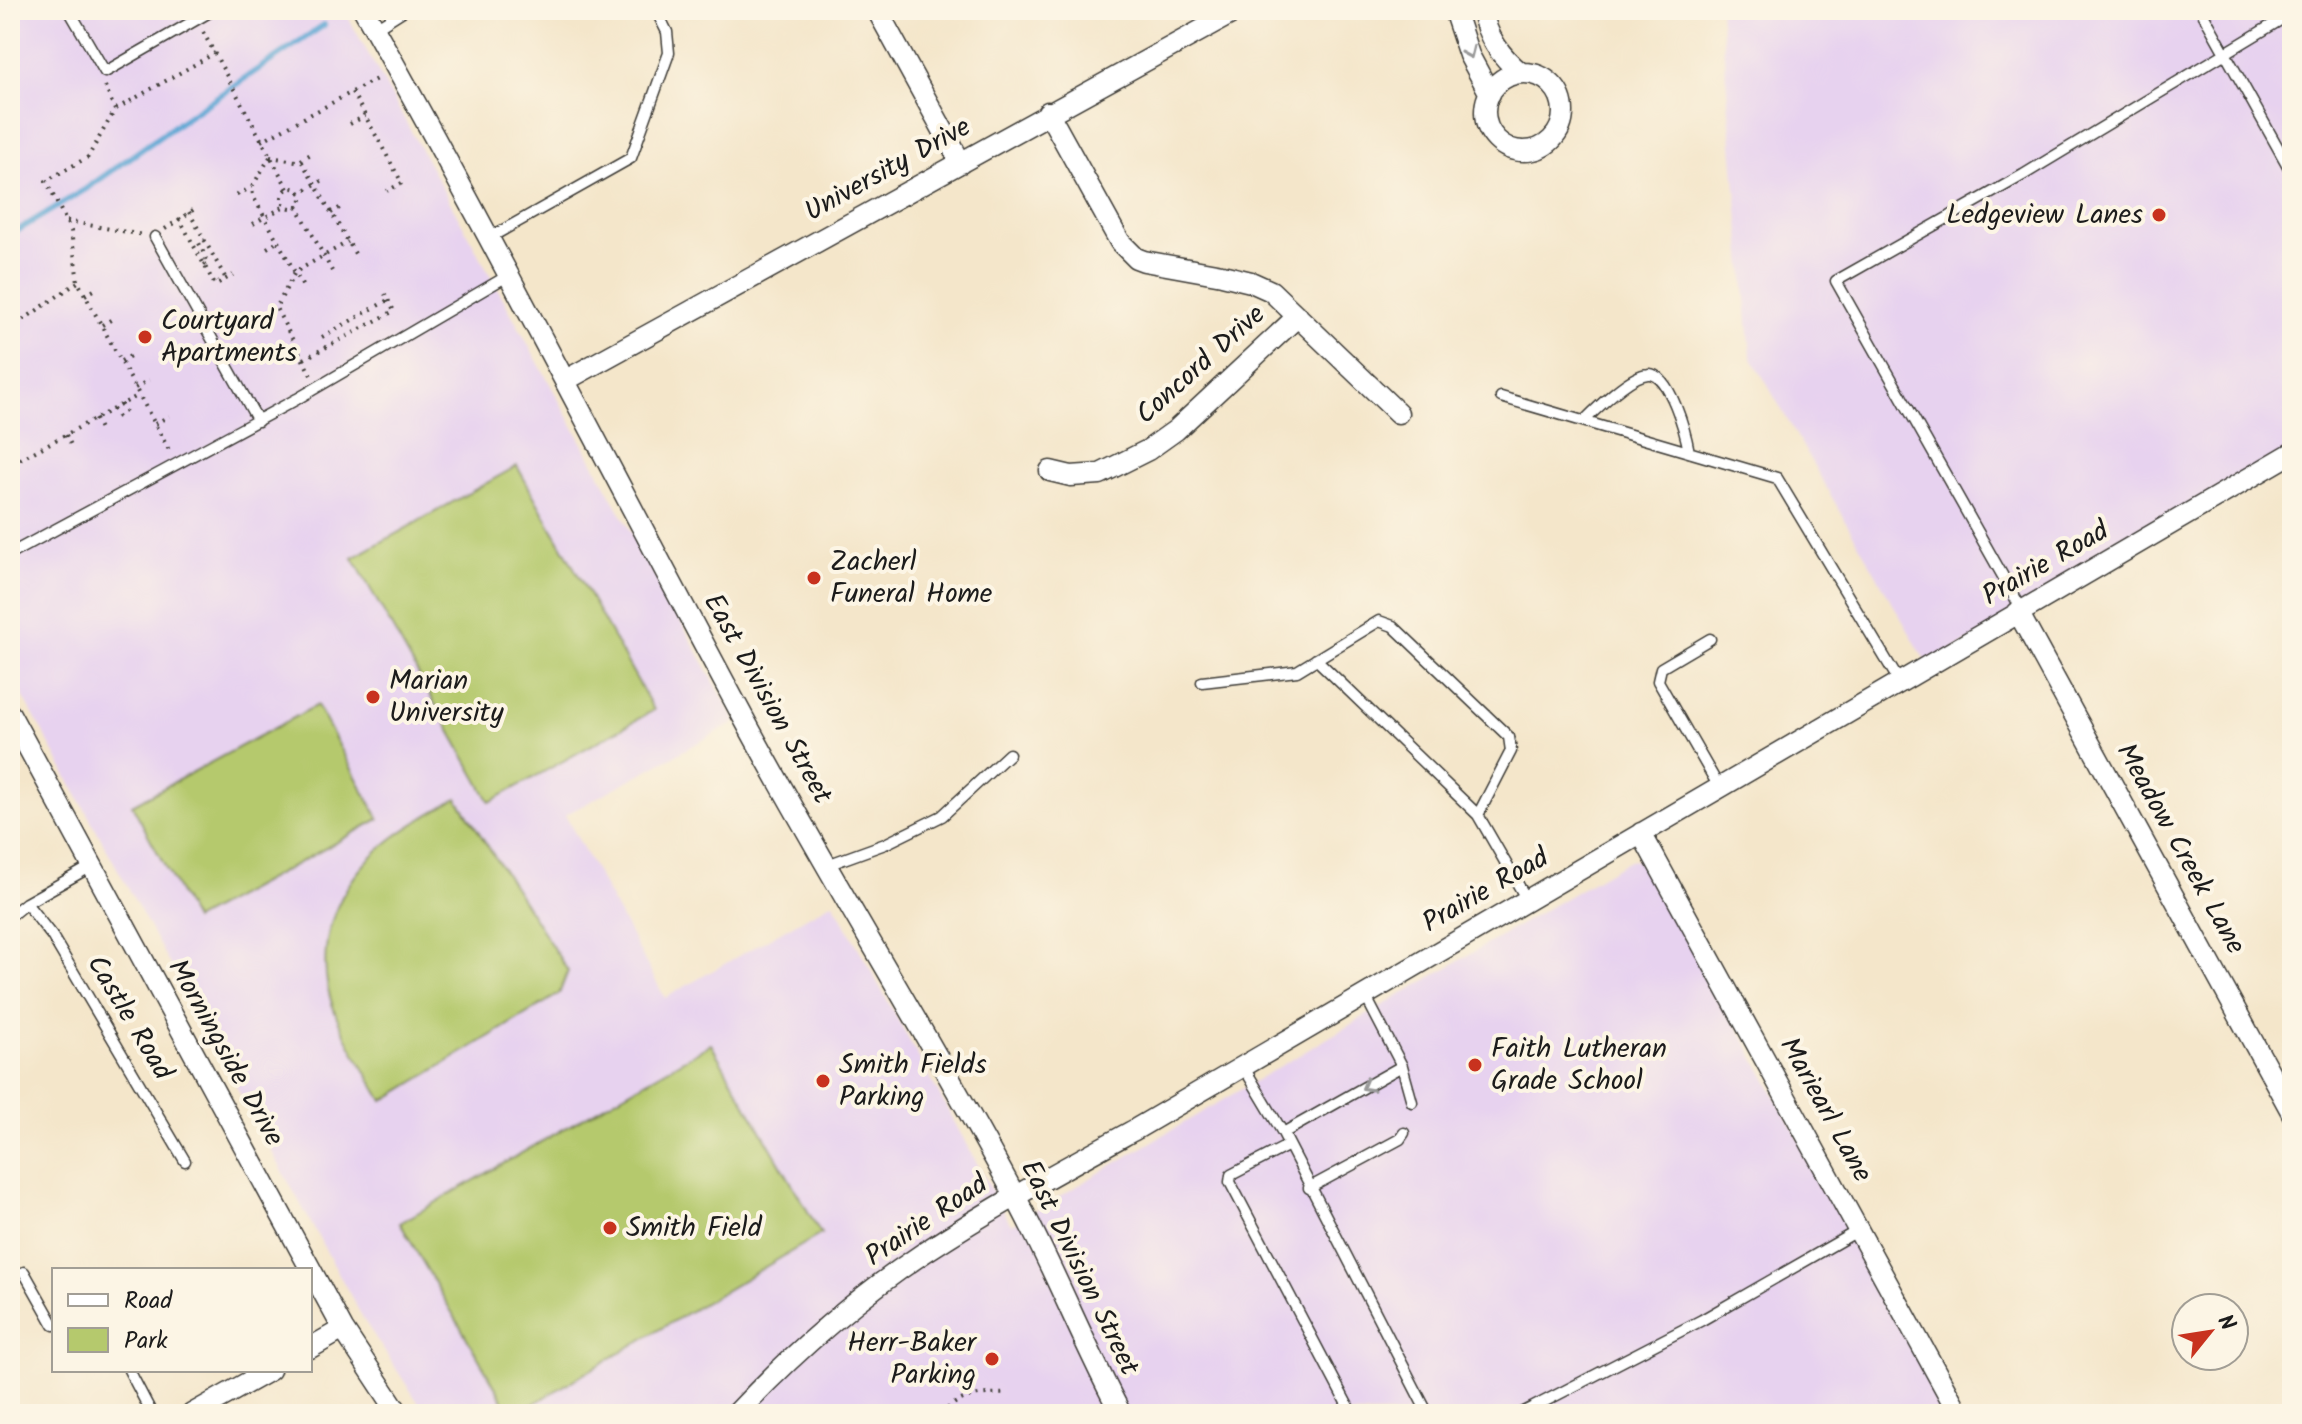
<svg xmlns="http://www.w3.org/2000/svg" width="2302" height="1424" font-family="Kalam,sans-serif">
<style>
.built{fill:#e7d2ef}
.green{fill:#b5c96d;stroke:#687244;stroke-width:2}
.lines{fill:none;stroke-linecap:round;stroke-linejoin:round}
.stream{stroke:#5ca6d4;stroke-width:6}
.service-casing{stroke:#3c3a36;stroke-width:13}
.minor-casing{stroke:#3c3a36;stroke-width:23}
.path{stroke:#3c3a36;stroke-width:4;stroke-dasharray:2 6;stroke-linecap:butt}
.service{stroke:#fff;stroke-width:10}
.minor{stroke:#fff;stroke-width:20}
.oneway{stroke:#999}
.poi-dot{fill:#c8321e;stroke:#fcf5e5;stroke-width:3}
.labels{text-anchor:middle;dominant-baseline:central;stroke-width:8;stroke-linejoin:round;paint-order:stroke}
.street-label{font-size:28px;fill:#1c1c1c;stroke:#fcf5e5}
.poi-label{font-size:28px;fill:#1c1c1c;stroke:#fcf5e5;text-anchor:start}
</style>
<rect width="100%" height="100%" fill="#fcf5e5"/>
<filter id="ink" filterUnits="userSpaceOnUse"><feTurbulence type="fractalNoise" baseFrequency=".0125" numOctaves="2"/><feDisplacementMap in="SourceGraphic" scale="16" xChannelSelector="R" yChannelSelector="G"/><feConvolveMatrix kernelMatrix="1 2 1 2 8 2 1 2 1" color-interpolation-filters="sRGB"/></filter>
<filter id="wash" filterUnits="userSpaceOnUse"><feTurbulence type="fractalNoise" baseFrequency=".006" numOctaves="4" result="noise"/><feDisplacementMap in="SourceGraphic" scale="32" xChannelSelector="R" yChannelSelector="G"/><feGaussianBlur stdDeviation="1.8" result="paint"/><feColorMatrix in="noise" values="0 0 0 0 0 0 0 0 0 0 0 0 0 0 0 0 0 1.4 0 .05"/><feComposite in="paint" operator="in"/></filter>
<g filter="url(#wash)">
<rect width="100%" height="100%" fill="#f4e6ca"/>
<path class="built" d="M10,10h344l-7,5 389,707 -171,93 100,183 168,-96 178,323 610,-360 6,-4 12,-1 11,7 300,547h-1524l-61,-92 -355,-650z
M1720,10h572v443l-364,212 -177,-309z"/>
<path class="green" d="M517,466l137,244 -164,92 -137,-244z
M317,705l62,114 -185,101 -62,-115z
M457,798l111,173 -9,23 -176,107c-16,-28 -35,-56 -47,-86 -27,-66 0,-132 53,-174 21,-17 45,-29 68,-43z
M711,1044l110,190 -305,180h-5l-111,-191z"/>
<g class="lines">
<path class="stream" d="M10,235l76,-46 94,-67 144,-97"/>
</g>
</g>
<g filter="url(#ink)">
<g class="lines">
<g class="service-casing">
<path id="service" d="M69,10l36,62 108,-62
M2201,10l91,163
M374,29l30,-19
M155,237l103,184
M489,238l142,-80 38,-105 -2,-21 -11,-22
M1501,397l276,81 122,203
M1584,421c13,-13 46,-46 64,-47 22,-2 38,61 41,78
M10,554l287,-155 212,-124
M2022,610l-186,-329 187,-106 269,-162
M1710,639l-49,29 -3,13 61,106
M1316,659l162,156 49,85
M1202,682l95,-11 82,-50 14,5 116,111 2,14 -33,64
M827,865l58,-21 57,-28 67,-62
M26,903l26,33 133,225
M10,916l16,-13 66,-37
M1365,995l37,71
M1243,1066l40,67 145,281
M1283,1133l119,-67 10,36
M1289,1145l-58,30 -1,7 122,232
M1309,1188l91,-49 4,-6
M24,1272l30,53
M129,1370l23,44
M1520,1414l182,-94 157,-90"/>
</g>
<g class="minor-casing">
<path id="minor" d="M364,10c131,233 252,471 379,707 87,162 186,318 273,481 38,70 67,145 105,216
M877,10l84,153
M1454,10l15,45 21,39
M1482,10c5,27 18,46 39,63
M1485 112a39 39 0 1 1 78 0a39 39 0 1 1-78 0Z
M1048,112l72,130 16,16 8,3 78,14 29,7 20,9 127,122
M566,380l672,-370
M1050,471l21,5 29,-2 48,-24 28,-20 122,-114
M2018,612l274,501
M10,714l333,615 56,85
M1641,833l318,581
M310,1348l33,-19
M192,1414l78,-44
M736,1414c57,-61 120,-116 189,-162 68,-45 140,-84 211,-123l1156,-676"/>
</g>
<path class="path" d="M203,32l85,157
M105,86l10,24 -27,47 -42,24 25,50 7,51 91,168
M352,92l50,91 -15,8
M116,109l99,-56
M350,124l15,-8
M261,141l119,-64
M270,157l-18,30 1,9 50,91
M270,157l32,5 55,95
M301,160l13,-8
M282 198a10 10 0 1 1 20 0a10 10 0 1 1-20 0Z
M299,193l28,-15
M237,195l15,-8
M297,206l35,65
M189,212l37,67
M331,213l12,-7
M179,218l36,67 18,-10
M67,221l76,14
M253,224l32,-18
M165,229l31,-21
M267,248l12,-7
M204,265l4,-2 -9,-20 6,-3
M85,295l13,-7
M102,325l12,-7
M10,329l68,-47
M322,337l66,-37
M304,359l90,-48 -9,-17
M121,361l13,-7
M311,375l-35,-67 19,-36 53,-30
M135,388l14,-8
M121,404l7,13
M113,409l7,12
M95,419l5,10
M155,424l14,-8
M66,435l5,10
M10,453l5,9 124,-67
M10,468l5,9
M942,1414c18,-20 41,-21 66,-20"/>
<use href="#service" class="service"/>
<use href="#minor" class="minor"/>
</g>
<defs><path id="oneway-chevron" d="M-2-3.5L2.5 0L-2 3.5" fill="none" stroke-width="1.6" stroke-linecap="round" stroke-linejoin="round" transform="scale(2)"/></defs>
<g class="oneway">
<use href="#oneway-chevron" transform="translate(1469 53) rotate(66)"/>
<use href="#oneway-chevron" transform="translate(1367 1086) rotate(151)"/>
</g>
</g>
<g class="poi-dot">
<circle cx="2159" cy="215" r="8"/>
<circle cx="145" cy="337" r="8"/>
<circle cx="814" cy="578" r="8"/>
<circle cx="373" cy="697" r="8"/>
<circle cx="1475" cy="1065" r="8"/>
<circle cx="823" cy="1081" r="8"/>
<circle cx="610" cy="1228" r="8"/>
<circle cx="992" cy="1359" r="8"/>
</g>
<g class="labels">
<g class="street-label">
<text transform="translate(888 170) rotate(-29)">University Drive</text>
<text transform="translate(1201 365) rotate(-42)">Concord Drive</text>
<text transform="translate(2046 564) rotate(-30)">Prairie Road</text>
<text transform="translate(767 699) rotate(61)">East Division Street</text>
<text transform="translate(2180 849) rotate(61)">Meadow Creek Lane</text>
<text transform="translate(1486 891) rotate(-30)">Prairie Road</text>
<text transform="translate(129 1018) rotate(59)">Castle Road</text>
<text transform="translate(225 1053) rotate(61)">Morningside Drive</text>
<text transform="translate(1825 1110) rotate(61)">Mariearl Lane</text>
<text transform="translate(927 1221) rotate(-34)">Prairie Road</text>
<text transform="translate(1079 1268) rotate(64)">East Division Street</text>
</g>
<g class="poi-label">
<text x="2143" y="215" text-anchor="end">Ledgeview Lanes</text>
<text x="161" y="321">Courtyard<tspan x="161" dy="32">Apartments</tspan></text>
<text x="830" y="562">Zacherl<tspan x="830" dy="32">Funeral Home</tspan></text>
<text x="389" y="681">Marian<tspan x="389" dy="32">University</tspan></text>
<text x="1491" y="1049">Faith Lutheran<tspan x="1491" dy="32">Grade School</tspan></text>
<text x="839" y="1065">Smith Fields<tspan x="839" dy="32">Parking</tspan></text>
<text x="626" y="1228">Smith Field</text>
<text x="976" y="1343" text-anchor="end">Herr-Baker<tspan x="976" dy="32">Parking</tspan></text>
</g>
</g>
<rect width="2302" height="1424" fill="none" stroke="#fcf5e5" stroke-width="40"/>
<rect x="52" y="1268" width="260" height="104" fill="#fcf5e5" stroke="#a29e95" stroke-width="2"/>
<rect x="68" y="1294" width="40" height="12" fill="#ffffff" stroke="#a29e95" stroke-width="2"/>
<text x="124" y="1308" font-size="24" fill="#1c1c1c">Road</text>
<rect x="68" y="1328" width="40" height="24" fill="#b5c96d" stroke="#a29e95" stroke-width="2"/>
<text x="124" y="1348" font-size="24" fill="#1c1c1c">Park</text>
<g transform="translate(2210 1332) rotate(60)"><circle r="38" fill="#fcf5e5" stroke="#a29e95" stroke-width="2"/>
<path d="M0-6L14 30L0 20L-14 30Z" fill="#c8321e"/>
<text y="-12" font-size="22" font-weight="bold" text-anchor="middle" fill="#1c1c1c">N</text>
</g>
</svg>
